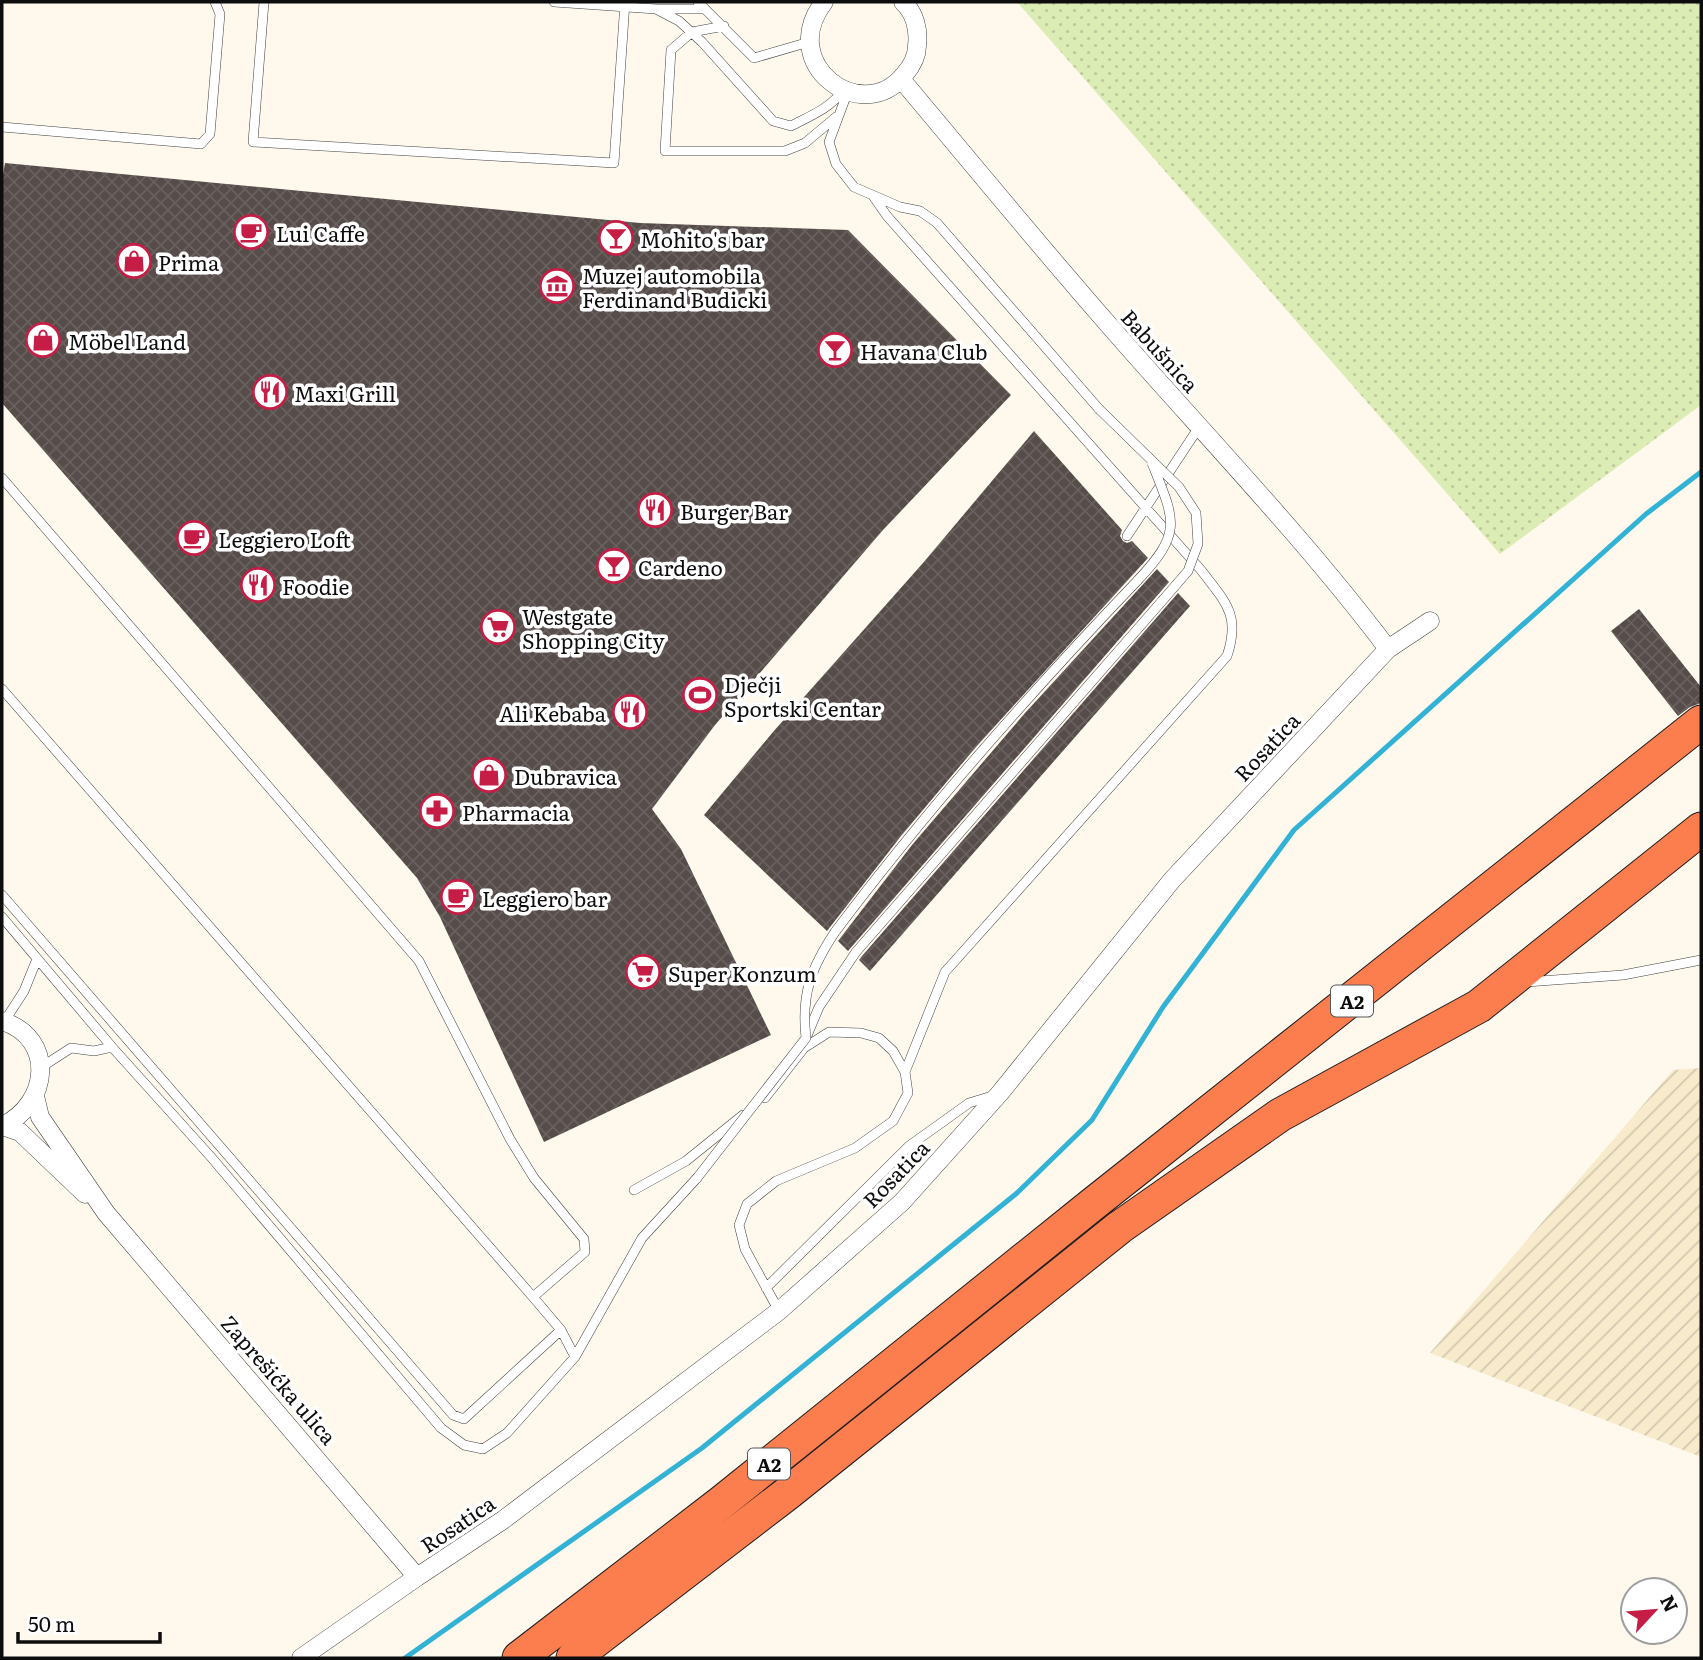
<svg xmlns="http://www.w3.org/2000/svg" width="1703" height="1660" font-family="Literata,serif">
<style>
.farmland{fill:url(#farmland-furrows)}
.grass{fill:url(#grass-dots)}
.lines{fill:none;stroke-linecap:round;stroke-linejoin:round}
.stream{stroke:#32b2d5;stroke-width:5}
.building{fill:url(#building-cross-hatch)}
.lane-casing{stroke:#404040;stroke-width:10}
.street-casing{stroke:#404040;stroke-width:19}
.highway-casing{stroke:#1e1e1e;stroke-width:35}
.lane{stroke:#fff;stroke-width:9}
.street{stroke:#fff;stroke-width:18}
.highway{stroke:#fc7d4e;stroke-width:33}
.lane-bridge-casing{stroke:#404040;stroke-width:10;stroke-linecap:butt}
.lane-bridge{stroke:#fff;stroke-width:9}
.labels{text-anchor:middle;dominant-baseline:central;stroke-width:7;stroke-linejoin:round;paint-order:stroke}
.shield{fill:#fff;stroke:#565656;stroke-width:2}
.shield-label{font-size:19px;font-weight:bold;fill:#0d0d0d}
.poi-label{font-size:21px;fill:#0d0d0d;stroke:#fff;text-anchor:start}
.street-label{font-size:21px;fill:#0d0d0d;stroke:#fff}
</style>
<defs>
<pattern id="farmland-furrows" width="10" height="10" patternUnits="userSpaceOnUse" patternTransform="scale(1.75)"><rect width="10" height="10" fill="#f7ebcc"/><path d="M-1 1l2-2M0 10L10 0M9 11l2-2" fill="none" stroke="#d3c8ae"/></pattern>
<pattern id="grass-dots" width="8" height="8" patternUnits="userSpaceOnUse" patternTransform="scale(1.75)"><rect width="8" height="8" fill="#dcecb5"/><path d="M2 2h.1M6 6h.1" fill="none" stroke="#bcc99a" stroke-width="1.8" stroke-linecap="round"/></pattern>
<pattern id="building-cross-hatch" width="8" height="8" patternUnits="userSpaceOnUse" patternTransform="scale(1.75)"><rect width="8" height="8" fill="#564c49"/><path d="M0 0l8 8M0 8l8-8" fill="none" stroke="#69615f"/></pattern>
</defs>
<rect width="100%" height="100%" fill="#fff8ed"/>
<path class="farmland" d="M1701,1068v389l-271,-104 243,-283z"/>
<path class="grass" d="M1017,2h684v403l-201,149z"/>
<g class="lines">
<path class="stream" d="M405,1658l297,-210 315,-255 75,-73 71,-113 131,-177 352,-316 55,-42"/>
</g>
<path class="building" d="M5,163l635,60 208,7 163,165 -128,135 -168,195 -63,84 29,40 90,186 -227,107 -104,-225 -23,-39 -415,-475v-222z
M1034,431l88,99 -2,6 3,5 4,2 5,-2 16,17 -172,189 -75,89 -74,95 -123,-116 69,-83 150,-169z
M1157,569l12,13 -321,369 -10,-10 74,-96 113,-132z
M1178,593l12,13 -320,365 -11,-11 3,-4z
M1639,609l62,78v16l-11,4 -12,9 -67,-85z"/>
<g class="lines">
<g class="lane-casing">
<path id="lane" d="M264,2l-11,140 361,21 11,-161
M554,2l102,7h49
M698,2l56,56 55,-16
M656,9l23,12 23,21 71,79 18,5c19,-10 40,-18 52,-36
M724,26l-32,6 -21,18 -6,101h120l20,-8 31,-26
M848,91l-19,51 7,22 18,23 46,20 20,4 17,12 162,186
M2,127l199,17 9,-10 10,-120 -5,-12
M873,196l14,20 314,354c24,32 40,44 26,86l-282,316 -40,100
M2,478l417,483 91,178 24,39 50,61 1,13 -52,45
M1127,536l72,-109
M2,689l531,608 28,33 14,27
M2,895l451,520 11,4 97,-89
M2,917l110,130 99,110 230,271 23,17 19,4 24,-16 68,-76 67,-119 55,-60
M835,932c93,-124 196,-240 303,-352
M1526,982l97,-7 78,-15
M4,1022l20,-31 13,-32
M806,1038l13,-31 37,-55 306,-351
M40,1068l31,-20 23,3 18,-4
M765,1098l39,-50 25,-16 32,1 18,5 14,13 12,21 3,21 -15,28 -38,27 -79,33 -29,23 -8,21 6,24 34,62
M634,1190l52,-29 57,-46
M766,1288l143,-142 60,-43 23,-7"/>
</g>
<g class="street-casing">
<path id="street" d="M824,2c-48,62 38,125 80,73 7,-8 13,-18 13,-29 2,-16 -2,-33 -14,-44
M901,79c68,81 136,164 206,244 94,108 195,212 281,326
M2,1021c54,17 48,83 0,105
M35,1096l5,21 66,96 311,364
M2,1126l18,6 65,62
M301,1658l116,-81 86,-57 276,-209 123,-109 98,-109 172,-213 216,-231 42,-28"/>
</g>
<g class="highway-casing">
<path id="highway" d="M519,1658l203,-156 371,-298 608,-482
M573,1658l215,-165 332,-266 160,-112 199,-109 222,-177"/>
</g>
<use href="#lane" class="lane"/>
<use href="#street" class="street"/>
<use href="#highway" class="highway"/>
<g class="lane-bridge-casing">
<path id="lane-bridge" d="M1099,409l80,78 17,26 2,31 -10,27 -26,30
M1138,580c45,-48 37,-59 14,-117
M697,1178l109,-140c-5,-44 5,-70 29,-106"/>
</g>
<use href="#lane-bridge" class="lane-bridge"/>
</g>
<defs>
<g id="cafe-ring" transform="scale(1.75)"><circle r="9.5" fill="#fff" stroke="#c51d45" stroke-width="1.5"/><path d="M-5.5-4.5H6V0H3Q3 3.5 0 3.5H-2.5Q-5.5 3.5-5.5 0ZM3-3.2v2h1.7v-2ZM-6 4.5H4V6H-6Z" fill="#c51d45"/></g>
<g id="bar-ring" transform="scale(1.75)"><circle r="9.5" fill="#fff" stroke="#c51d45" stroke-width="1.5"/><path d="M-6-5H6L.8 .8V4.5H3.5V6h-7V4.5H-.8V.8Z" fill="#c51d45"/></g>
<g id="shop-ring" transform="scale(1.75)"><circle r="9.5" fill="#fff" stroke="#c51d45" stroke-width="1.5"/><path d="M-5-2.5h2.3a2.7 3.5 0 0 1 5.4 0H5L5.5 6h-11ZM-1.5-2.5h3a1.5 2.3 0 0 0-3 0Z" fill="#c51d45"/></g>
<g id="museum-ring" transform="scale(1.75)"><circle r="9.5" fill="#fff" stroke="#c51d45" stroke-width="1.5"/><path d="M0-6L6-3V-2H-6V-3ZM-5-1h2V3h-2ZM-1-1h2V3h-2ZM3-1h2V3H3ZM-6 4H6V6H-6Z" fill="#c51d45"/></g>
<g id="restaurant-ring" transform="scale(1.75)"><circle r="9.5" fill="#fff" stroke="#c51d45" stroke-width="1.5"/><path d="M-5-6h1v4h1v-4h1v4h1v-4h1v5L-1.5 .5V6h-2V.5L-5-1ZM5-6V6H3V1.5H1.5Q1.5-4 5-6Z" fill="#c51d45"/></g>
<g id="supermarket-ring" transform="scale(1.75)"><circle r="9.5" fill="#fff" stroke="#c51d45" stroke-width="1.5"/><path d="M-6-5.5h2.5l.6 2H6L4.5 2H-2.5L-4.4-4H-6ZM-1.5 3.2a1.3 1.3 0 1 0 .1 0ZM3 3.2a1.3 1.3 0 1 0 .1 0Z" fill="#c51d45"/></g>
<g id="stadium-ring" transform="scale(1.75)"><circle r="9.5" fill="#fff" stroke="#c51d45" stroke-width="1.5"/><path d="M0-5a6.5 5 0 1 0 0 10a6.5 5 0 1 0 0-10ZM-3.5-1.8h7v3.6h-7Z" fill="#c51d45"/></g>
<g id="pharmacy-ring" transform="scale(1.75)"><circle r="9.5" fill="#fff" stroke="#c51d45" stroke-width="1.5"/><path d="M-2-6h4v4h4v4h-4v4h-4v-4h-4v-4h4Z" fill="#c51d45"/></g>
</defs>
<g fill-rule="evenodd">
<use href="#cafe-ring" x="251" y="232"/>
<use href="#bar-ring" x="616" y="238"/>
<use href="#shop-ring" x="134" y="261"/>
<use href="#museum-ring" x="557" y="286"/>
<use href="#shop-ring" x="43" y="340"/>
<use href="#bar-ring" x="835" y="350"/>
<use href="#restaurant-ring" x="270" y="392"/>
<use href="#restaurant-ring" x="655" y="510"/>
<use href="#cafe-ring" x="194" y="538"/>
<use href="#bar-ring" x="614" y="566"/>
<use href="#restaurant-ring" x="258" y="585"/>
<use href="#supermarket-ring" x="498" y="627"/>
<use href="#stadium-ring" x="700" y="695"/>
<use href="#restaurant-ring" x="630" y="712"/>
<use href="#shop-ring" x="489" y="775"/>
<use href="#pharmacy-ring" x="437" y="811"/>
<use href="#cafe-ring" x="458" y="897"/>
<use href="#supermarket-ring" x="643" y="972"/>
</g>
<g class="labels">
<g class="shield">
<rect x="1331" y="985.5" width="42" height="31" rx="5"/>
<rect x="748" y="1448.5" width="42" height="31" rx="5"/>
</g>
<g class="shield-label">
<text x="1352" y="1001">A2</text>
<text x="769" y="1464">A2</text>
</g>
<g class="poi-label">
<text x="276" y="232">Lui Caffe</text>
<text x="640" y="238">Mohito's bar</text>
<text x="158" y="261">Prima</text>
<text x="582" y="274">Muzej automobila<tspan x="582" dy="24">Ferdinand Budicki</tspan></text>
<text x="68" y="340">Möbel Land</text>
<text x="860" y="350">Havana Club</text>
<text x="294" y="392">Maxi Grill</text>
<text x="680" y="510">Burger Bar</text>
<text x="218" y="538">Leggiero Loft</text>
<text x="638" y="566">Cardeno</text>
<text x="282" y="585">Foodie</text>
<text x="522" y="615">Westgate<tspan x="522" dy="24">Shopping City</tspan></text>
<text x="724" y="683">Dječji<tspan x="724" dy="24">Sportski Centar</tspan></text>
<text x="606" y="712" text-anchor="end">Ali Kebaba</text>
<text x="514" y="775">Dubravica</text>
<text x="462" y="811">Pharmacia</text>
<text x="482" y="897">Leggiero bar</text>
<text x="668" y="972">Super Konzum</text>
</g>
<g class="street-label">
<text transform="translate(1161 350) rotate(48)">Babušnica</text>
<text transform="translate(1266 746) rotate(-47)">Rosatica</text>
<text transform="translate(895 1173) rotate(-46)">Rosatica</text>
<text transform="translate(280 1379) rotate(49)">Zaprešićka ulica</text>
<text transform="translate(457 1523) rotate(-34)">Rosatica</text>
</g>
</g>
<rect width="1703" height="1660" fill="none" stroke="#0d0d0d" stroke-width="7"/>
<g transform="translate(1654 1611) rotate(64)"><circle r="33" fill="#ffffff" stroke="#9e9e9e" stroke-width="2"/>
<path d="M0-5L12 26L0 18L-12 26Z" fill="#c51d45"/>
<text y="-10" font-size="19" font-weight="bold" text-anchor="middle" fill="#0d0d0d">N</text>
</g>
<path d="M18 1632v10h142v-10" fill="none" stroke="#0d0d0d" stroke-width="3.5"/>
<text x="28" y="1632" font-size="21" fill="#0d0d0d" stroke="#ffffff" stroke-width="5" paint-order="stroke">50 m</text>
</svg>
